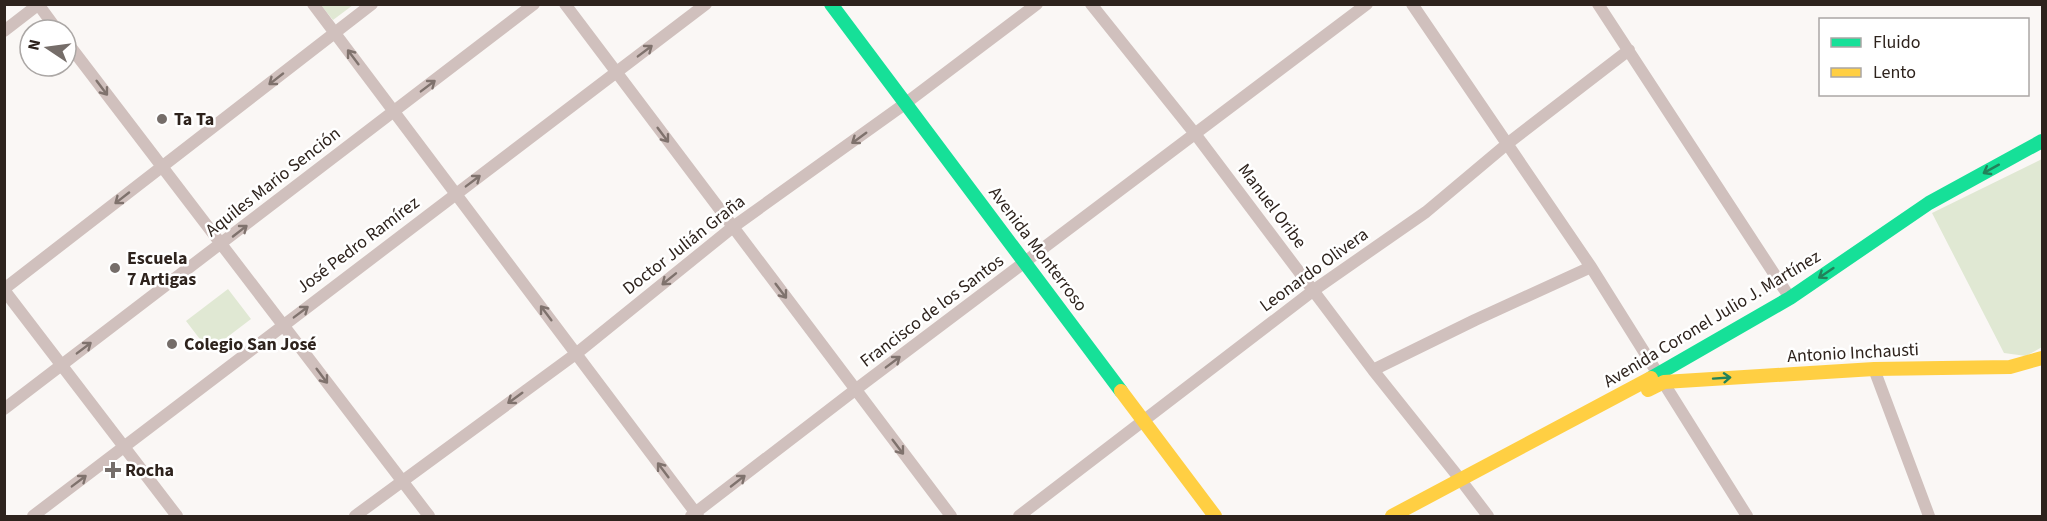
<svg xmlns="http://www.w3.org/2000/svg" width="2047" height="521" font-family="'Source Sans 3',sans-serif">
<style>
.green{fill:#e0e8d3}
.lines{fill:none;stroke-linecap:round;stroke-linejoin:round}
.street{stroke:#d0c0bd;stroke-width:12}
.fast{stroke:#16e098;stroke-width:14}
.slow{stroke:#ffcf43;stroke-width:14}
.oneway{stroke:#7f726d}
.oneway2{stroke:#22825a}
.poi-dot{fill:#756d69;stroke:#fff;stroke-width:2}
.labels{text-anchor:middle;dominant-baseline:central;stroke-width:5;stroke-linejoin:round;paint-order:stroke}
.poi-label{font-size:18px;font-weight:bold;fill:#2e231d;stroke:#fff;text-anchor:start}
.street-label{font-size:18px;fill:#2e231d;stroke:#fff}
</style>
<rect width="100%" height="100%" fill="#faf7f5"/>
<path class="green" d="M321,5h32l-20,15z
M2042,159v188l-16,9 -22,-3 -72,-140z
M228,289l23,30 -42,32 -23,-30z"/>
<g class="lines">
<path class="street" d="M38,4l19,26
M313,4l385,512
M565,4l386,512
M1091,4l105,131 177,235 87,109 28,37
M1412,4l179,263 156,249
M1598,4l192,294
M4,31l35,-27
M66,41l363,475
M4,289l368,-285
M4,290l173,226
M1874,369l55,147
M1373,370l102,-50 116,-53
M4,409l530,-405
M33,516l673,-512
M355,516l222,-163 156,-126 173,-124 131,-99
M691,516l164,-126 512,-386
M1019,516l295,-226 112,-78 81,-68 122,-94"/>
<path class="fast" d="M831,4l290,387
M1651,378l139,-80 139,-95 113,-62"/>
<path class="slow" d="M1648,390l16,-8 210,-13 136,-2 32,-9
M1121,391l94,125
M1392,516l259,-138"/>
</g>
<defs><path id="oneway-shaft" d="M-6 0H5M1.5-3L5.5 0L1.5 3" fill="none" stroke-width="1.6" stroke-linecap="round" stroke-linejoin="round" transform="scale(1.5)"/></defs>
<g class="oneway">
<use href="#oneway-shaft" transform="translate(645 51) rotate(-37)"/>
<use href="#oneway-shaft" transform="translate(353 57) rotate(-127)"/>
<use href="#oneway-shaft" transform="translate(276 79) rotate(142)"/>
<use href="#oneway-shaft" transform="translate(428 86) rotate(-37)"/>
<use href="#oneway-shaft" transform="translate(102 88) rotate(53)"/>
<use href="#oneway-shaft" transform="translate(663 135) rotate(53)"/>
<use href="#oneway-shaft" transform="translate(859 138) rotate(144)"/>
<use href="#oneway-shaft" transform="translate(473 181) rotate(-37)"/>
<use href="#oneway-shaft" transform="translate(122 198) rotate(142)"/>
<use href="#oneway-shaft" transform="translate(240 231) rotate(-38)"/>
<use href="#oneway-shaft" transform="translate(669 279) rotate(141)"/>
<use href="#oneway-shaft" transform="translate(781 291) rotate(53)"/>
<use href="#oneway-shaft" transform="translate(301 312) rotate(-37)"/>
<use href="#oneway-shaft" transform="translate(546 313) rotate(-127)"/>
<use href="#oneway-shaft" transform="translate(84 348) rotate(-37)"/>
<use href="#oneway-shaft" transform="translate(893 362) rotate(-37)"/>
<use href="#oneway-shaft" transform="translate(322 376) rotate(53)"/>
<use href="#oneway-shaft" transform="translate(515 398) rotate(144)"/>
<use href="#oneway-shaft" transform="translate(898 447) rotate(53)"/>
<use href="#oneway-shaft" transform="translate(663 470) rotate(-127)"/>
<use href="#oneway-shaft" transform="translate(79 481) rotate(-37)"/>
<use href="#oneway-shaft" transform="translate(738 481) rotate(-38)"/>
</g>
<g class="oneway2">
<use href="#oneway-shaft" transform="translate(1991 169) rotate(151)"/>
<use href="#oneway-shaft" transform="translate(1826 273) rotate(146)"/>
<use href="#oneway-shaft" transform="translate(1722 378) rotate(-4)"/>
</g>
<g class="poi-dot">
<circle cx="162" cy="119" r="6"/>
<circle cx="115" cy="268" r="6"/>
<circle cx="172" cy="344" r="6"/>
<path d="M110 461h6v6h6v6h-6v6h-6v-6h-6v-6h6z"/>
</g>
<g class="labels">
<g class="poi-label">
<text x="174" y="119">Ta Ta</text>
<text x="127" y="258">Escuela<tspan x="127" dy="21">7 Artigas</tspan></text>
<text x="184" y="344">Colegio San José</text>
<text x="125" y="470">Rocha</text>
</g>
<g class="street-label">
<text transform="translate(273 182) rotate(-38)">Aquiles Mario Sención</text>
<text transform="translate(1272 206) rotate(53)">Manuel Oribe</text>
<text transform="translate(358 245) rotate(-37)">José Pedro Ramírez</text>
<text transform="translate(684 245) rotate(-38)">Doctor Julián Graña</text>
<text transform="translate(1038 249) rotate(53)">Avenida Monterroso</text>
<text transform="translate(1314 270) rotate(-36)">Leonardo Olivera</text>
<text transform="translate(932 311) rotate(-37)">Francisco de los Santos</text>
<text transform="translate(1712 319) rotate(-31)">Avenida Coronel Julio J. Martínez</text>
<text transform="translate(1853 353) rotate(-3)">Antonio Inchausti</text>
</g>
</g>
<rect width="2047" height="521" fill="none" stroke="#2e231d" stroke-width="12"/>
<rect x="1819" y="18" width="210" height="78" fill="#ffffff" stroke="#aba7a5" stroke-width="1.5"/>
<rect x="1831" y="38" width="30" height="9" fill="#16e098" stroke="#aba7a5" stroke-width="1.5"/>
<text x="1873" y="48" font-size="18" fill="#2e231d">Fluido</text>
<rect x="1831" y="68" width="30" height="9" fill="#ffcf43" stroke="#aba7a5" stroke-width="1.5"/>
<text x="1873" y="78" font-size="18" fill="#2e231d">Lento</text>
<g transform="translate(48 48) rotate(283)"><circle r="28" fill="#ffffff" stroke="#aba7a5" stroke-width="1.5"/>
<path d="M0-4.5L10 22L0 15L-10 22Z" fill="#756d69"/>
<text y="-9" font-size="16" font-weight="bold" text-anchor="middle" fill="#2e231d">N</text>
</g>
</svg>
